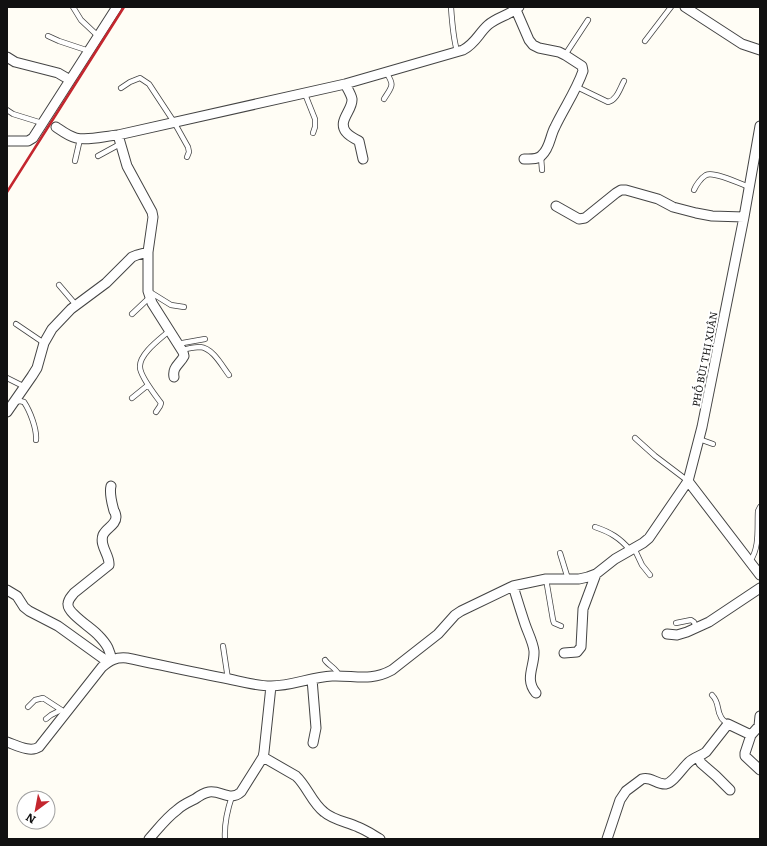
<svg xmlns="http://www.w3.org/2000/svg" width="767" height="846" font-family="Literata,serif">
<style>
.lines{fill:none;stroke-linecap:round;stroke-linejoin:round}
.lane-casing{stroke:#444;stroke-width:6}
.street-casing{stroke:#444;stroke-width:11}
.lane{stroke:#fff;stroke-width:4.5}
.street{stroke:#fff;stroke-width:9}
.rail{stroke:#c4262e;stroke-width:2.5}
.labels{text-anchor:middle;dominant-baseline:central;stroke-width:4;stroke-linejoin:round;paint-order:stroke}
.street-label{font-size:10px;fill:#111;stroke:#fff}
</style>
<rect width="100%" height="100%" fill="#fffdf5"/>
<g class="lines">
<g class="lane-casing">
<path id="lane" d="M73,7l8,13 17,16
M451,7c1,15 2,30 6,44
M48,36l11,5 30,10
M645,41l26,-34
M565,55l23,-35
M577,87l31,15c9,-2 12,-14 16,-21
M121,88l9,-6 10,-4 9,6 25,38 14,25 1,5 -2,5
M305,94l10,25v8l-2,6
M384,99c8,-13 11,-13 2,-27
M7,110l6,4 29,9
M98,156l22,-12
M541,157l1,13
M75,161l5,-22
M694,190c2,-5 7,-12 12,-15 8,-4 35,9 43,12
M59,285l17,20
M150,292l21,13 13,2
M132,314l18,-17
M16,324l28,19
M177,344l28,-5
M181,350c6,-1 13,-3 19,-3 13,1 22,19 29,28
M7,378l18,9
M132,398l16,-13
M15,402l5,-1 4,1c6,9 13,27 12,38
M156,412l4,-6 1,-3c-6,-8 -21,-27 -21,-36 -1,-13 20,-28 29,-36
M635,438l20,18 33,25
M699,439l14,5
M595,527c15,5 25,11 35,23
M634,548l8,17 8,10
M560,553l8,26
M750,561c10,-13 7,-34 8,-50l2,-4
M546,579l7,41 1,3 7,3
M676,623l15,-3 3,2 2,6
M223,646l5,33
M325,660c4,6 13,9 14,16
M712,695c8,8 4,14 9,22 1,3 5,5 7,7
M28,707l7,-7 8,-2 23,15
M46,719l5,-4 10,-5
M225,839c-1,-15 2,-28 7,-43"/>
</g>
<g class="street-casing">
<path id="street" d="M685,7l57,37 18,6
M516,10l13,30 4,5 6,3 20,4 6,3 17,11 1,5c-7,20 -19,37 -28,56 -5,9 -5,21 -13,28 -4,5 -12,4 -18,4
M7,57l8,5 43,11 12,7
M345,84c2,4 6,10 7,15 1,11 -15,22 -6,33 3,4 9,7 13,9l4,18
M760,126l-16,91 -42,210 -14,54 72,94
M56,127c6,4 12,9 20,11 12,3 29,-2 42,-3l227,-51 118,-34c13,-7 15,-16 25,-25 9,-8 22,-10 31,-18
M118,135l9,31 25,46 1,5 -5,35v39l4,12 31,49 1,4c-4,8 -12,11 -10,21
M7,141h21l5,-3 84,-131
M556,206l23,13 6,-1 31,-25 5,-3h5l32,9 15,8 23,6 16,3 32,1
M7,412l25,-36 5,-8 7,-25 8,-14 19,-20 35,-26 26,-26 5,-2 11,-3
M111,486c-2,8 1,17 3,25 1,0 2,5 2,6 0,8 -10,11 -13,18 -4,11 7,20 6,30l-35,28c-2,3 -6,6 -6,11 -1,9 24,24 30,31 4,4 8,9 10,13 2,4 3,8 3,12
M513,586c4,13 8,26 12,38 3,9 8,18 9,27 1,15 -10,28 2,42
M7,590l10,6 7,11 5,4 29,15 50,36
M667,634l10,1 10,-3 22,-10 51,-34
M564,653l13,-1 4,-5 2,-38 13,-35
M312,679l4,49 -3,15
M760,716l-1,10 -8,9 -6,18v3l15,14
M7,742c9,3 23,11 32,5l63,-80c8,-7 14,-10 25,-9 34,7 68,15 102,21 14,3 28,7 42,7 21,0 40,-9 61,-10 22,-1 38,6 60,-6l46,-36 17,-19 6,-4 52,-25 33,-7h33l9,-2 8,-3 19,-15 28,-16 6,-5 39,-57
M263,757l33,19c11,10 16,27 28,36 9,8 23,10 34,15 8,3 15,8 22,12
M698,757l3,6 15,13 14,14
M149,839c9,-10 17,-21 28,-29 5,-5 12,-8 18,-11 4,-3 9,-6 14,-7 12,-2 21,10 32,0l22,-35 1,-5 7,-66
M607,839l13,-39 6,-9 16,-12c9,-3 15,6 24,5 8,-2 17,-17 23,-22 5,-5 12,-6 17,-10l22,-28 23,11"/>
</g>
<use href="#lane" class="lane"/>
<use href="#street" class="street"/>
<path class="rail" d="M7,192l117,-185"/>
</g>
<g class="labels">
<g class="street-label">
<text transform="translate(704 359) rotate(-79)">PHỐ BÙI THỊ XUÂN</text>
</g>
</g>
<rect width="767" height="846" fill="none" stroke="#111111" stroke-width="16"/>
<g transform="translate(36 810) rotate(212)"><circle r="19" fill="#ffffff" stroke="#a0a0a0"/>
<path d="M0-3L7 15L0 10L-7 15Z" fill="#c4262e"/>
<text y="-6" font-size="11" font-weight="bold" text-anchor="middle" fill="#111111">N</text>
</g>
</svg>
